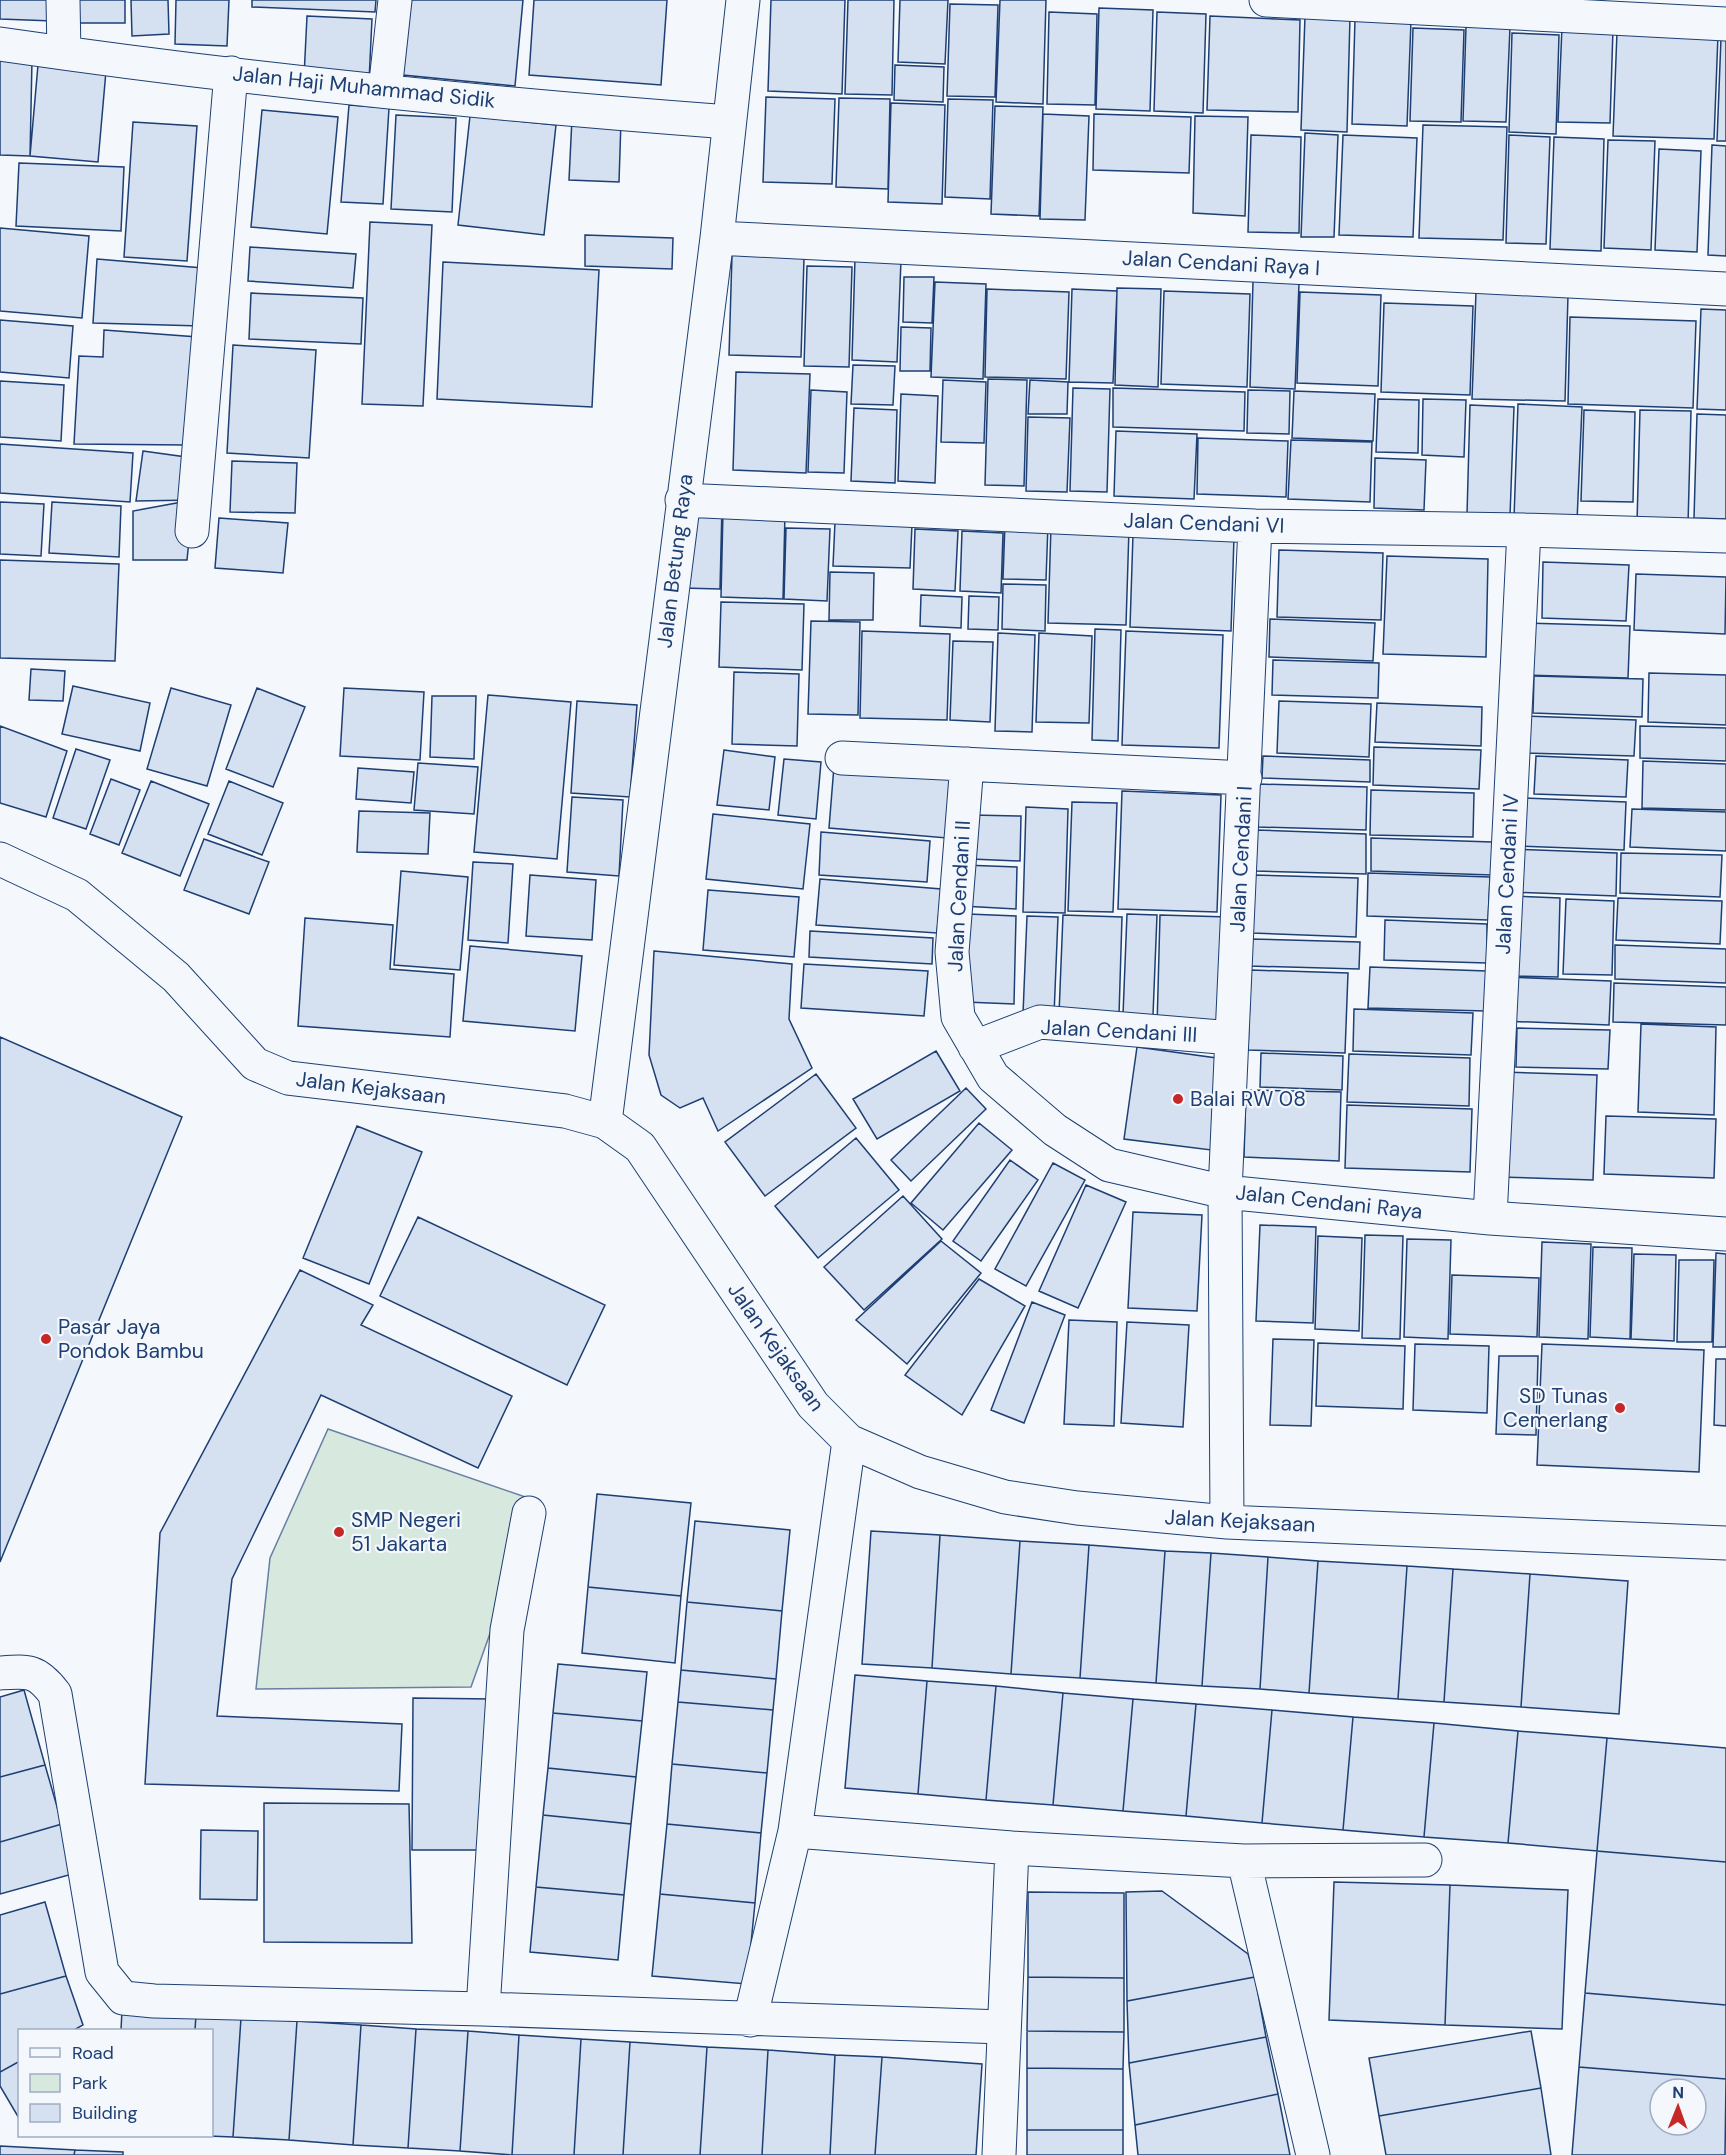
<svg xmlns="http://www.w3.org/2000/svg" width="1726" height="2155" font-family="'DM Sans',sans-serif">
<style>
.green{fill:#d7e8df;stroke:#687fa3;stroke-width:1.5}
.building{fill:#d5e0f0;stroke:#1d3f73;stroke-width:1.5;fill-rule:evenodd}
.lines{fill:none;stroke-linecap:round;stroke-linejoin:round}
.minor-casing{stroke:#1d3f73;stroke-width:35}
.minor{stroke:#f4f7fb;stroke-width:33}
.poi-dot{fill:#c62828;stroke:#f4f7fb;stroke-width:2}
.labels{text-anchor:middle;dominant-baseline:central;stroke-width:4.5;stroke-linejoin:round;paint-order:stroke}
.street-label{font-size:21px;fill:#1d3f73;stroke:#f4f7fb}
.poi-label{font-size:21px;fill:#1d3f73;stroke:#f4f7fb;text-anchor:start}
</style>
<rect width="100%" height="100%" fill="#f4f7fb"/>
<path class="green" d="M328,1429l209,72 -66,186 -215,2 14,-131z"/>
<path class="building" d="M0,0h54l-1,21 -53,-2z
M68,0h57v23h-56z
M131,0h37l1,34 -37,2z
M176,0h53l-2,46 -52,-2z
M252,0h124l-1,12 -123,-5z
M410,0h113l-8,86 -112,-11z
M534,0h133l-6,85 -132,-10z
M771,0h74l-3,94 -74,-3z
M848,0h46l-2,95 -47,-1z
M900,0h48l-3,64 -47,-2z
M1000,0h46l-3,104 -47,-2z
M950,4l48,1 -3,92 -48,-1z
M1099,8l54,2 -3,101 -54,-2z
M1049,12l48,2 -2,91 -48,-1z
M1157,12l49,2 -3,99 -49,-2z
M307,16l65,3 -3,62 -65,-4z
M1210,16l90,4 -2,92 -91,-2z
M1305,16l45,1 -3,115 -46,-2z
M1355,19l56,2 -4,105 -55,-2z
M1466,26l44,1 -4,95 -43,-1z
M1562,27l51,2 -3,94 -52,-1z
M1413,28l51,2 -3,92 -51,-1z
M1617,32l101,3 -4,104 -101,-3z
M1512,33l47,2 -3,99 -47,-2z
M1721,38l5,1v102h-9z
M0,59l32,1 -2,96 -30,-1z
M38,65l68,6 -8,91 -68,-6z
M895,65l49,2 -1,35 -49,-2z
M766,97l69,2 -3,85 -69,-2z
M839,98l51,1 -2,90 -52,-2z
M948,99l45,1 -3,99 -45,-2z
M891,103l54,2 -3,99 -54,-2z
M349,105l40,3 -6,96 -42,-2z
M995,106l48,1 -4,109 -48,-2z
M262,110l76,7 -11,117 -76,-7z
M1043,114l46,2 -4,104 -45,-1z
M1094,114l97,3 -2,56 -96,-3z
M396,115l60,3 -4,94 -61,-3z
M470,116l86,9 -12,110 -86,-10z
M1195,116l53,1 -3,99 -52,-3z
M572,118l49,3 -2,61 -50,-2z
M133,122l64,4 -10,135 -63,-4z
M1423,125l84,2 -4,113 -84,-2z
M1305,133l33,2 -4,102h-33z
M1251,135l50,2 -2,96 -51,-1z
M1343,135l74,3 -4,99 -74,-2z
M1509,135l41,2 -4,107 -40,-1z
M1554,137l50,2 -3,112 -51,-2z
M1608,140l47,1 -4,109 -47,-2z
M1712,145l14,1v110l-18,-1z
M1659,149l42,2 -4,101 -42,-2z
M19,163l105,4 -3,64 -105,-5z
M370,222l62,3 -9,181 -61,-2z
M0,228l89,8 -7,82 -82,-7z
M585,235l88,3 -1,31 -87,-3z
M250,247l106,7 -3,34 -105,-7z
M732,255l72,3 -3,99 -72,-2z
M855,258l46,2 -4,102 -45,-2z
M97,259l106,9 -2,58 -108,-3z
M443,262l156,8 -7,137 -155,-8z
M807,266l45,1 -3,100 -45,-1z
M904,277h30l-2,46 -29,-1z
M1253,281l46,2 -4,106 -45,-2z
M935,282l51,2 -3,95 -52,-2z
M1117,288l44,1 -3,98 -43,-2z
M987,289l82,3 -3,87 -81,-2z
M1072,289l45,2 -4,92 -44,-1z
M1164,291l86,3 -3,93 -86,-3z
M1300,292l81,3 -3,91 -81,-3z
M1476,292l92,3 -3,106 -93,-2z
M251,293l112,5 -2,46 -112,-5z
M1384,303l89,3 -3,89 -89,-3z
M1701,309l25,1v100l-29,-1z
M1570,317l126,4 -3,87 -125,-4z
M0,320l73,6 -4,52 -69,-6z
M901,327l30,1 -1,43h-30z
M104,330l94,7 -11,108 -113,-1 5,-88 24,1z
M233,345l83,5 -7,108 -82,-5z
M853,365l42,1 -2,39 -42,-1z
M736,372l74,2 -4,99 -73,-3z
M988,379l39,1 -3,106 -39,-1z
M943,380l43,2 -2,61 -43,-1z
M1030,380l38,2 -1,32h-39z
M0,381l64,4 -3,56 -61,-4z
M1073,388l37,1 -3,103 -37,-1z
M1113,388l132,4 -1,39 -131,-4z
M811,390l36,2 -3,81 -36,-1z
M1248,390l42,1 -1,43 -42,-1z
M1294,391l81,3 -2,47 -81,-3z
M901,394l37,2 -3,87 -37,-2z
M1378,399l41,1 -1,53 -42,-1z
M1423,399l43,1 -2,57 -42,-2z
M1518,404l64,3 -5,114 -63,-3z
M1470,405l44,2 -4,109 -43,-1z
M854,408l43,2 -2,73 -44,-2z
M1584,410l51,2 -2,90 -52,-1z
M1640,410l51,1 -3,114 -51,-2z
M1697,414l29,1v104l-32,-1z
M1028,417l42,1 -3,74 -41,-1z
M1116,431l81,3 -3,65 -80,-3z
M1198,438l90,3 -2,56 -89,-3z
M1291,440l81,2 -2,60 -82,-3z
M0,444l133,9 -3,49 -130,-9z
M143,451l43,6 7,43 -57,1z
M1375,458l51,2 -2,50 -50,-2z
M232,461l65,2 -2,50 -65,-1z
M193,500l-6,60h-54v-49z
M0,502l44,2 -3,52 -41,-2z
M52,502l69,4 -2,51 -70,-4z
M686,505l36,1 -2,83 -37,-1z
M723,511l62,2 -2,86 -62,-2z
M219,518l69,5 -5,50 -68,-5z
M835,522l77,3 -2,43 -77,-2z
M1005,523l43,1 -2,56 -43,-1z
M1051,526l78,3 -3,96 -78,-2z
M786,528l44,1 -3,72 -43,-2z
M915,529l43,2 -3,60 -42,-2z
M962,531l41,2 -2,60 -41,-2z
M1133,534l101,3 -3,94 -101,-4z
M1279,550l104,3 -2,67 -104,-3z
M1387,556l101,3 -2,98 -103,-3z
M0,560l119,4 -4,97 -115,-3z
M1543,562l86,3 -3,56 -84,-3z
M830,572l44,1 -1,47h-44z
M1636,574l90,3 -1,57 -91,-4z
M1003,584l43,1 -1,46 -43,-2z
M921,595l41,2 -1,31 -41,-2z
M969,596l30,1 -1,33 -30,-1z
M721,602l83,2 -2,66 -83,-3z
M1270,619l105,4 -2,38 -104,-4z
M811,621l49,1 -2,93 -50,-1z
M1525,623l105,3 -2,52 -105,-3z
M1095,629l26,1 -3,111 -26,-1z
M862,631l88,3 -3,86 -87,-2z
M1126,631l97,4 -4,113 -97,-3z
M998,633l37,2 -3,97 -37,-1z
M1039,633l53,3 -3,87 -53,-1z
M953,641l40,1 -3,80 -40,-2z
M1273,660l106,3 -1,35 -106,-3z
M31,669l34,2 -2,30 -34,-1z
M734,672l65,2 -2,72 -65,-2z
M1649,673l77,2v50l-78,-3z
M1534,676l109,3 -1,38 -109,-4z
M73,686l77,17 -10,48 -78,-17z
M171,688l60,17 -24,81 -60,-17z
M257,688l48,19 -32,80 -47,-18z
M344,688l80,4 -4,68 -80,-4z
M488,695l83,7 -14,157 -83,-7z
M432,696h44l-2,63 -44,-2z
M577,701l60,4 -7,92 -59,-4z
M1279,701l92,3 -2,53 -92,-4z
M1377,703l105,4 -1,39 -106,-4z
M1525,716l111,4 -2,36 -110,-3z
M0,726l67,25 -21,66 -46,-14z
M1640,726l86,2v33l-86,-3z
M1374,747l107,3 -2,39 -106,-4z
M76,749l34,11 -24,69 -33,-11z
M724,750l51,7 -6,53 -52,-5z
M1263,756l107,4v22l-108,-4z
M1536,756l92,4 -2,37 -92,-3z
M784,759l37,3 -5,57 -38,-4z
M1643,761l83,3v46l-84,-2z
M418,763l60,4 -4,47 -60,-4z
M834,766l117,9 -4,63 -118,-10z
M358,768l56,4 -3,31 -55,-4z
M111,779l29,11 -21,55 -29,-11z
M151,781l58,23 -29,72 -58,-23z
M229,781l54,22 -21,52 -54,-21z
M1258,784l109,3 -1,43 -109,-3z
M1371,790l103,3 -1,44 -103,-2z
M1122,791l99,4 -4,117 -99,-3z
M572,797l51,3 -4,76 -52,-4z
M1521,798l105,4 -2,48 -105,-4z
M1072,802l45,1 -4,109 -45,-1z
M1026,807l42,2 -3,104 -42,-1z
M1632,809l94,3v39l-96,-4z
M359,811l71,2 -2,41 -71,-2z
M713,814l97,10 -7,65 -97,-10z
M972,815l49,1 -1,45 -49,-2z
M1256,830l110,4v40l-111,-3z
M821,832l109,9 -3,41 -108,-7z
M1371,838l121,4v33l-121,-4z
M204,839l65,23 -20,52 -65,-24z
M1511,849l106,4 -1,43 -107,-4z
M1621,853l101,2 -2,42 -100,-4z
M473,862l40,2 -5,79 -40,-3z
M963,865l54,2 -1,42 -54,-3z
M401,871l67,6 -8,93 -66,-5z
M1368,873l122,4 -2,43 -121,-4z
M530,875l66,5 -4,60 -66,-4z
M1253,875l105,3 -2,59 -104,-4z
M820,879l121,10 -4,44 -121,-8z
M708,890l91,7 -5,60 -91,-7z
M1512,896l48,2 -2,79 -49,-1z
M1618,898l104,3 -2,43 -104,-4z
M1566,899l48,2 -2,74 -49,-1z
M968,914l48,2 -2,88 -49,-2z
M1127,914l30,1 -4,100h-30z
M1063,915l59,2 -3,98 -60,-1z
M1160,915l68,2 -3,112 -68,-2z
M1027,916l31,1 -4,98 -31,-1z
M305,918l88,7 -3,44 64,5 -4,63 -152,-11z
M1385,920l102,4v39l-103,-3z
M810,931l123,7 -1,26 -123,-7z
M1250,939l110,3 -1,27 -110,-3z
M1615,945l111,4v34l-111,-4z
M470,946l112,10 -7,75 -112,-10z
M654,951l138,13 -3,55 23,49 -94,63 -15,-33 -23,10 -19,-13 -12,-40z
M804,964l124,7 -4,45 -123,-8z
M1370,967l117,4 -1,40 -118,-3z
M1251,970l97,3 -3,80 -97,-3z
M1503,977l108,4 -2,44 -108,-4z
M1614,983l112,4v38l-113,-3z
M1354,1009l119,4 -2,42 -118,-4z
M1641,1024l75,3 -2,88 -76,-3z
M1517,1028l93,2 -2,39 -92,-2z
M0,1037l182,80 -182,445z
M1137,1047l94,13 -12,91 -95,-12z
M936,1051l24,40 -83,48 -24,-40z
M1261,1053l82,3 -1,34 -82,-3z
M1349,1054l121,4 -1,48 -122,-4z
M1503,1072l94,3 -4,105 -94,-3z
M816,1074l40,54 -91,68 -40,-54z
M966,1088l20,21 -75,72 -20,-21z
M1246,1090l95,2 -2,69 -95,-4z
M1347,1105l125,4 -2,63 -125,-4z
M1606,1116l110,3 -2,59 -110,-4z
M979,1123l33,27 -69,80 -32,-27z
M357,1126l65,26 -53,132 -66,-26z
M856,1138l43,52 -81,68 -43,-52z
M1010,1160l28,20 -57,81 -28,-20z
M1053,1163l32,17 -59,106 -31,-17z
M1086,1185l40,17 -48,106 -39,-17z
M903,1196l39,43 -78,71 -40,-43z
M1133,1212l69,3 -5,96 -69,-3z
M418,1217l187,88 -38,80 -187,-89z
M1260,1225l56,2 -3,96 -57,-2z
M1365,1235l38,1 -3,103 -38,-1z
M1318,1236l44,2 -3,93 -44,-2z
M1407,1239l44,1 -3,99 -44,-2z
M941,1241l40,32 -74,91 -51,-44z
M1542,1242l49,2 -3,95 -49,-2z
M1593,1247l39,1 -2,91 -40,-2z
M1716,1253l10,1v93h-13z
M1634,1254l42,1 -2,86 -43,-2z
M1679,1260h35l-2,82h-35z
M300,1270l73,35 -12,20 151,71 -34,72 -157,-73 -89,184 -15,137 185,8 -3,67 -254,-7 15,-251z
M1452,1275l87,3 -2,59 -87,-3z
M979,1279l46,27 -63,109 -57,-40z
M1032,1302l33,13 -41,108 -33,-13z
M1069,1320l48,2 -3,104 -50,-2z
M1127,1322l62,3 -6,102 -62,-4z
M1273,1339l41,1 -3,86 -41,-1z
M1318,1343l87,3 -2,63 -87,-3z
M1415,1344l74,2 -2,67 -74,-3z
M1542,1344l162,6 -5,122 -162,-7z
M1499,1356h39l-2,79 -40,-1z
M1716,1359h10v67l-12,-1z
M597,1494l94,9 -10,93 -93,-9z
M695,1521l95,9 -8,81 -95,-9z
M871,1531l69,4 -8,133 -70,-4z
M940,1535l80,6 -9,133 -79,-6z
M1020,1541l69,4 -9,133 -69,-4z
M1089,1545l76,6 -9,132 -76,-5z
M1165,1551l46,2 -9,133 -46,-3z
M1211,1553l57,4 -8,132 -58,-3z
M1268,1557l50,4 -9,132 -49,-4z
M1318,1561l89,5 -9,133 -89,-6z
M1407,1566l46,3 -9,133 -46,-3z
M1453,1569l77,5 -9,133 -77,-5z
M1530,1574l98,7 -9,133 -98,-7z
M588,1587l93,9 -6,67 -93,-10z
M687,1602l95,9 -6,68 -95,-9z
M558,1664l89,8 -5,49 -89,-8z
M681,1670l95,9 -3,31 -95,-8z
M855,1675l72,6 -9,113 -73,-6z
M927,1681l69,5 -10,114 -68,-6z
M996,1686l67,7 -10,112 -67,-5z
M24,1690l21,75 -45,12v-80z
M1063,1693l70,6 -10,112 -70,-6z
M413,1698l79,1v151h-80z
M1133,1699l63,5 -10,112 -63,-5z
M678,1702l95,8 -6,63 -95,-9z
M1196,1704l76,6 -10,113 -76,-7z
M1272,1710l81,7 -10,113 -81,-7z
M553,1713l89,8 -6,56 -88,-9z
M1353,1717l81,6 -10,114 -81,-7z
M1434,1723l84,8 -10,112 -84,-6z
M1518,1731l89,7 -10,113 -89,-8z
M1607,1738l119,10v114l-129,-11z
M672,1764l95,9 -6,60 -94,-9z
M45,1765l17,59 -62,18v-65z
M548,1768l88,9 -5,47 -88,-9z
M264,1803l145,1 3,139 -148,-1z
M543,1815l88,9 -7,71 -88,-8z
M62,1824l14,49 -76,21v-52z
M667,1824l94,9 -6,70 -95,-9z
M201,1830l57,1 -1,69 -57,-1z
M1597,1851l129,11v143l-141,-12z
M1334,1882l116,3 -5,140 -116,-5z
M1450,1885l118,5 -6,139 -117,-4z
M536,1887l88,8 -6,65 -88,-8z
M1162,1891l86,63 7,23 -128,24 -1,-109z
M1028,1892l96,1v85l-96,-1z
M660,1894l95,9 -8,81 -95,-8z
M45,1902l21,74 -66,18v-79z
M66,1976l17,49 -9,5h-54v31l-20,11v-78z
M1028,1977l96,1v54l-97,-1z
M1255,1977l11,60 -137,26 -2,-62z
M1585,1993l141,12v74l-147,-12z
M122,2010l74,5 -1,15h-74z
M196,2015l45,3 -8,119 -25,-1h4v-106h-17z
M241,2018l56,3 -8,119 -56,-3z
M297,2021l64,4 -8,120 -64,-5z
M361,2025l55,4 -8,119 -55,-3z
M416,2029l52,2 -8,120 -52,-3z
M468,2031l51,4 -7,120 -52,-4z
M1027,2031l97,1 -1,37 -96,-1z
M1531,2031l10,57 -162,28 -10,-58z
M519,2035l62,4 -7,116h-62z
M1266,2037l12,57 -143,31 -6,-62z
M581,2039l49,3 -7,113h-49z
M630,2042l77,5 -7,108h-77z
M707,2047l61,3 -6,105h-62z
M768,2050l67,5 -5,100h-68z
M835,2055l47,2 -7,98h-45z
M882,2057l100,7 -6,91h-101z
M20,2061v59l-20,-34v-14z
M1579,2067l147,12 -1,76h-153zM1660,2089h36v36h-36z
M1027,2068l96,1v61h-96z
M1541,2088l10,67h-165l-7,-39z
M1278,2094l12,61h-152l-3,-30z
M1027,2130h96v25h-96z
M0,2146l75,4 -1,5h-74z
M75,2150l48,2v3h-49z"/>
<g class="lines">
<g class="minor-casing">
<path id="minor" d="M63,0l1,53
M1266,0l460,24
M0,44c241,35 485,60 729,78
M385,91l10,-91
M717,238l1009,51
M682,500l573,26 269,4 202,6
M192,531l39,-458
M842,758l403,20
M967,764l-15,188 6,65 35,60 62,53 54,35 116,27 265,26 236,16
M0,859l77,36 99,82 79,87 33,14 277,33 40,11 35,25 173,258 36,36 71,31 85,25 72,11 150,14 499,21
M975,1047l65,-25 192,16
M605,1122l112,-884 26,-238
M1490,1218l34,-688
M1227,1522l-2,-330 30,-666
M0,1673c29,-2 37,-3 55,21l47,278 21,26 31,3 329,8 520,18
M795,1831l217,17 232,13 69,294
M1244,1861l181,-1
M483,2009l24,-379 22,-117
M750,2020l45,-189 54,-390
M999,2155l13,-307"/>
</g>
<use href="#minor" class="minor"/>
</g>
<g class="poi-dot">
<circle cx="1178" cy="1099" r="6"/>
<circle cx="46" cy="1339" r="6"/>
<circle cx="1620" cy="1408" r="6"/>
<circle cx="339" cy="1532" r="6"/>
</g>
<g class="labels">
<g class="street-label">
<text transform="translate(364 87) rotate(6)">Jalan Haji Muhammad Sidik</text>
<text transform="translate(1221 263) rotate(3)">Jalan Cendani Raya I</text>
<text transform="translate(1204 523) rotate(2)">Jalan Cendani VI</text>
<text transform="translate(675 561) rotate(-83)">Jalan Betung Raya</text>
<text transform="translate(1241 859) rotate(-87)">Jalan Cendani I</text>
<text transform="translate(1507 874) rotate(-87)">Jalan Cendani IV</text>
<text transform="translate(959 896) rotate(-87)">Jalan Cendani II</text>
<text transform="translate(1119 1031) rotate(3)">Jalan Cendani III</text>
<text transform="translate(371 1088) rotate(7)">Jalan Kejaksaan</text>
<text transform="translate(1329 1202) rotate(6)">Jalan Cendani Raya</text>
<text transform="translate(776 1347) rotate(55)">Jalan Kejaksaan</text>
<text transform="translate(1240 1521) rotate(3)">Jalan Kejaksaan</text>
</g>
<g class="poi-label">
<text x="1190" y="1099">Balai RW 08</text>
<text x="58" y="1327">Pasar Jaya<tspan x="58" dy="24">Pondok Bambu</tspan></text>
<text x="1608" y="1396" text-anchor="end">SD Tunas<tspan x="1608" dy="24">Cemerlang</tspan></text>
<text x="351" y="1520">SMP Negeri<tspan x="351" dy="24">51 Jakarta</tspan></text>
</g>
</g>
<rect x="18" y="2029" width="195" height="108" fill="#f4f7fb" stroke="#9eadc5" stroke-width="1.5"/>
<rect x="30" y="2048" width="30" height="9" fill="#f4f7fb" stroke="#9eadc5" stroke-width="1.5"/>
<text x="72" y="2059" font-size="18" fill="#1d3f73">Road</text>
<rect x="30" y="2074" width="30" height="18" fill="#d7e8df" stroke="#9eadc5" stroke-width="1.5"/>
<text x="72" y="2089" font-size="18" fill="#1d3f73">Park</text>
<rect x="30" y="2104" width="30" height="18" fill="#d5e0f0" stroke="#9eadc5" stroke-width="1.5"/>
<text x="72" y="2119" font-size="18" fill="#1d3f73">Building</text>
<g transform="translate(1678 2107) rotate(1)"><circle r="28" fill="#f4f7fb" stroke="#9eadc5" stroke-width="1.5"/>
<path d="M0-4.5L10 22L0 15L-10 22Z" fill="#c62828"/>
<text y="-9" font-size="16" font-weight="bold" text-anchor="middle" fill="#1d3f73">N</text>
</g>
</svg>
